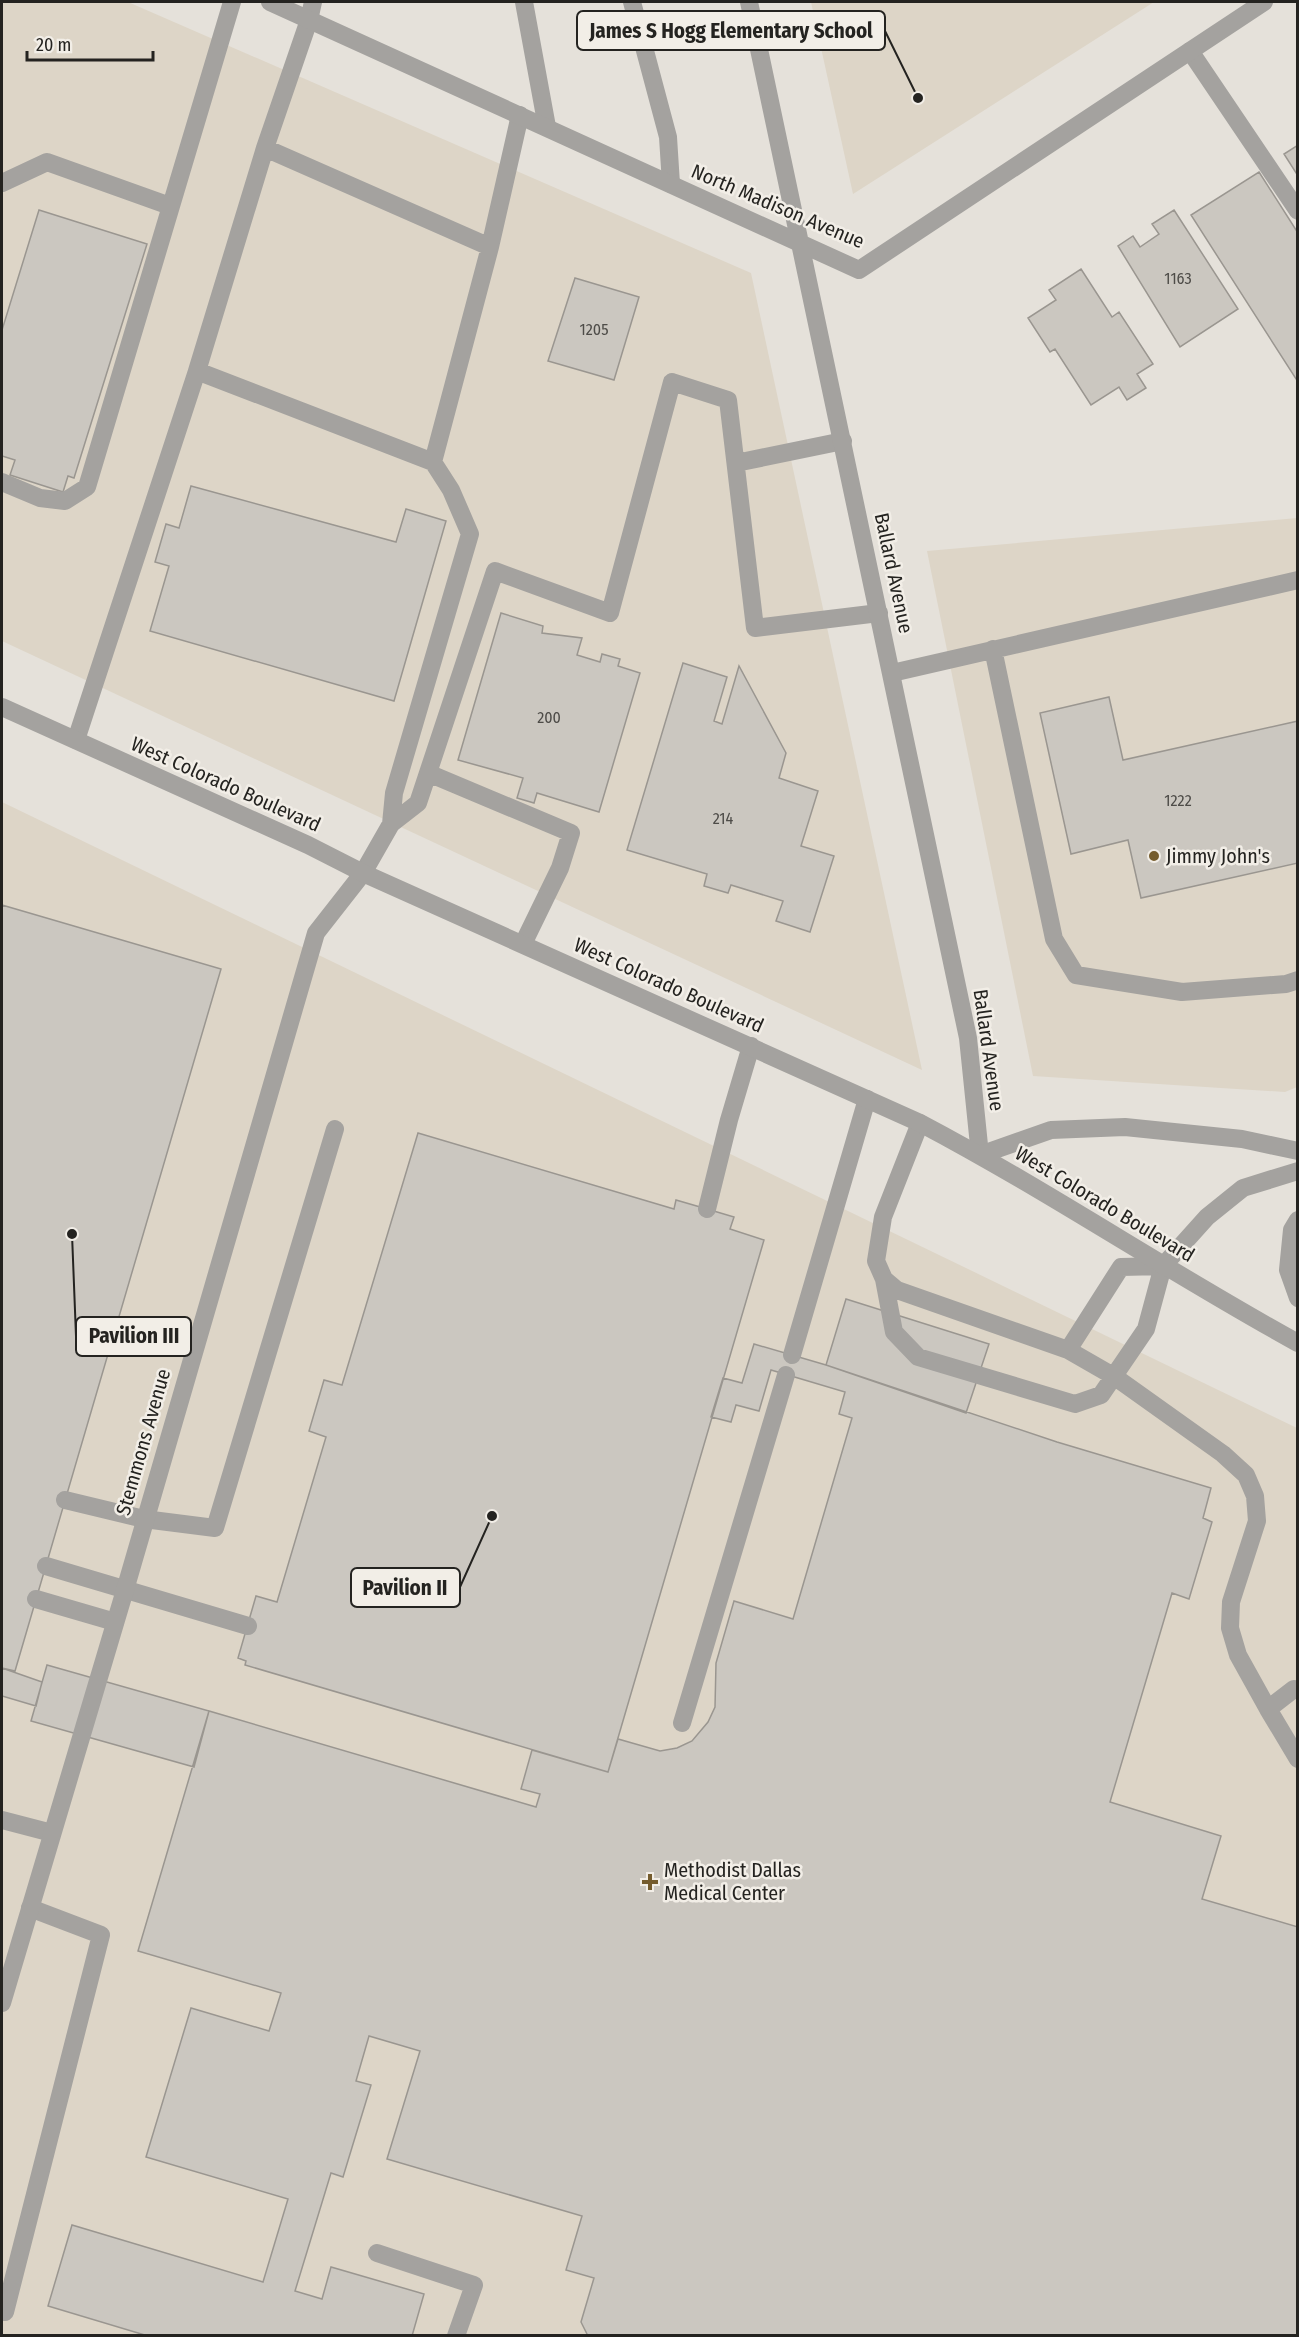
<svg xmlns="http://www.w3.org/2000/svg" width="1299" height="2337" font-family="'Fira Sans Condensed',sans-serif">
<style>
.built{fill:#ddd5c7}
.building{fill:#cbc7c0;stroke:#9a9690;stroke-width:1.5}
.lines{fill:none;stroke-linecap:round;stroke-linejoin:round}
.service{stroke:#a4a29f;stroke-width:18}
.minor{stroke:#a4a29f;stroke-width:18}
.tertiary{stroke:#a4a29f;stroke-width:18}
.poi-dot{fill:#755c2d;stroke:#f2eee7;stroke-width:2}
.labels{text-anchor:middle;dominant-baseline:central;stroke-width:5;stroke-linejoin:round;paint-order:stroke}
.number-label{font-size:16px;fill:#4e4c48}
.street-label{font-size:20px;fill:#242320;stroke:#f2eee7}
.poi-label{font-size:20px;fill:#242320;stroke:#f2eee7;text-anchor:start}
.leader{fill:none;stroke:#242320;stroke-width:2}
.callout-dot{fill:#242320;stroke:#f2eee7;stroke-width:2}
.callout{fill:#f2eee7;stroke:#242320;stroke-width:2}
.callout-label{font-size:21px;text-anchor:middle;font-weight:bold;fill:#242320}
</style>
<rect width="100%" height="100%" fill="#e5e1da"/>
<path class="built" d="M2,2h126l623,271 171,797 -920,-429z
M811,2h343l-301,192z
M1297,518v569l-12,5 -252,-16 -106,-525z
M2,802l1295,626v907h-1295z"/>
<path class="building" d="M1298,145v31l-14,-22z
M1259,172l39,61v149l-107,-167z
M39,210l108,34 -73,234 -6,-2 -5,16 -53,-17 5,-15 -13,-4v-126z
M1174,210l64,99 -58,38 -62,-101 15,-10 7,11 19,-13 -7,-10z
M1081,269l31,48 7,-5 34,52 -16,10 9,14 -19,12 -8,-13 -28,18 -36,-56 -5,3 -22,-34 28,-18 -7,-10z
M575,278l64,19 -25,83 -66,-19z
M191,486l205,56 10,-33 40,12 -52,180 -244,-70 19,-65 -14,-4 11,-38 13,4z
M501,613l42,13 -1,7 40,5 -5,17 23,7 2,-8 18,5 -2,7 22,7 -41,139 -62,-19 -3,10 -17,-5 6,-20 -65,-18z
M683,663l44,14 -13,44 8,3 17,-58 47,87 -7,25 39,13 -17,55 33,10 -24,76 -34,-11 7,-20 -52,-16 -3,8 -24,-7 3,-12 -80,-24z
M1109,697l14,63 175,-39v142l-157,35 -13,-58 -57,14 -31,-141z
M2,905l219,64 -206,702 -13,-3z
M418,1133l256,76 2,-9 31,9 27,8 -4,12 34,11 -156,532 -363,-107 1,-4 -8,-3 18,-62 21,6 49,-165 -17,-6 15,-51 18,5z
M846,1299l143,45 -23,69 -140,-48z
M754,1344l72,21 231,77 154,46 -8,30 9,4 -23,77 -17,-6 -62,209 111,34 -19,63 96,28v409h-710l-7,-14 13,-44 -28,-8 16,-54 -195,-57 33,-108 -51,-15 -13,45 15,4 -28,92 -12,-4 -36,118 27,8 9,-32 93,27 -12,42h-264l-100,-30 24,-81 191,57 25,-83 -142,-42 45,-149 78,23 12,-38 -143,-42 71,-240 327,96 4,-13 -19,-5 11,-39 76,22 10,-33 42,12 17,-3 15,-7 16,-19 7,-15 1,-44 18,-62 59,18 59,-201 -13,-4 6,-22 -74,-22 -12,41 -23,-6 -5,17 -20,-5 12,-39 19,5z
M47,1665l162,46 -15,56 -163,-46z
M2,1668l40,14 -6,24 -34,-10z"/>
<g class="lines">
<path class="service" d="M313,2l-4,18 -44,128 -68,223 236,91
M524,2l23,125
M632,2l36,135 3,47
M1190,51l108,160
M265,148l225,99
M2,183l45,-21 123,44
M736,463l107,-22
M2,482l38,16 25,3 22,-14 145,-485
M993,649l61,290 22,36 106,17 104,-8 12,-4
M892,673l406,-93
M76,740l121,-369
M428,773l143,60 -11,35 -37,76
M391,824l27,-21 77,-232 115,42 62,-231 56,18 27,228 124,-15
M363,873l28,-49 3,-31 76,-259 -19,-44 -18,-28 57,-215 30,-132
M920,1123l-37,94 -7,44 8,18 13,11 171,60 47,27 108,77 23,21 9,21 2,25 -26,81 -1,26 8,27 30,54
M707,1209l22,-89 22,-74
M884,1279l10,53 24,25 157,47 26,-9 45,-66 17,-63 -42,1 -53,83
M792,1355l75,-256
M65,1500l79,19 71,9 120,-399
M46,1566l202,60
M36,1599l79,23
M1298,1690l-4,-1 -26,20 30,50
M682,1723l104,-348
M2,1820l50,13
M377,2253l97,32 -18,51
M5,2312l96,-377 -71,-27"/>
<path class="minor" d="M270,2l589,268 405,-268
M749,2l219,1036 12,117
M2,2003l123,-413 191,-657 47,-60"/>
<path class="tertiary" d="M2,707l306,138 55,28 557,250c129,68 250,150 378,220
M980,1155l71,-25 74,-3 117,12 56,12
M1298,1220l-6,10 -4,40 10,28
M1163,1266l44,-49 36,-29 55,-17"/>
</g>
<g class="poi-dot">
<circle cx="1154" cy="856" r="6"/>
<path d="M647 1873h6v6h6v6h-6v6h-6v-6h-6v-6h6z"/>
</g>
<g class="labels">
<g class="number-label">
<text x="1178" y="278">1163</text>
<text x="594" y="329">1205</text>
<text x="549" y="717">200</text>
<text x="1178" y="800">1222</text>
<text x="723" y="818">214</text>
</g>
<g class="street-label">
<text transform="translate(778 206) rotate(23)">North Madison Avenue</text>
<text transform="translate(894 573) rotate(78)">Ballard Avenue</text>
<text transform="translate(226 784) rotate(24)">West Colorado Boulevard</text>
<text transform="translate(669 985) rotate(24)">West Colorado Boulevard</text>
<text transform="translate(989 1050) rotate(82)">Ballard Avenue</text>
<text transform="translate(1105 1204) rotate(31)">West Colorado Boulevard</text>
<text transform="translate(143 1442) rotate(-74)">Stemmons Avenue</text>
</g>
<g class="poi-label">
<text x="1166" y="856">Jimmy John's</text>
<text x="664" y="1870">Methodist Dallas<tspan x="664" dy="23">Medical Center</tspan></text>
</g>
</g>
<path class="leader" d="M918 98L885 31M72 1234L76 1336M492 1516L460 1587"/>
<g class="callout-dot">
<circle cx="918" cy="98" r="6"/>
<circle cx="72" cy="1234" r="6"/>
<circle cx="492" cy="1516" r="6"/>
</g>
<g class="callout">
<rect x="577" y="11" width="308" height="39" rx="6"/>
<rect x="76" y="1317" width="115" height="39" rx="6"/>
<rect x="351" y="1568" width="109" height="39" rx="6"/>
</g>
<g class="callout-label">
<text x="731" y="38">James S Hogg Elementary School</text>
<text x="134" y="1343">Pavilion III</text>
<text x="405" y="1595">Pavilion II</text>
</g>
<rect width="1299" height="2337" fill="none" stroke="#242320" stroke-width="6"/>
<path d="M27 51v9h126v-9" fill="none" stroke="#242320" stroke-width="3"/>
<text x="36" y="51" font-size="18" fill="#242320" stroke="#f2eee7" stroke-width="4.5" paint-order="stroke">20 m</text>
</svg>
